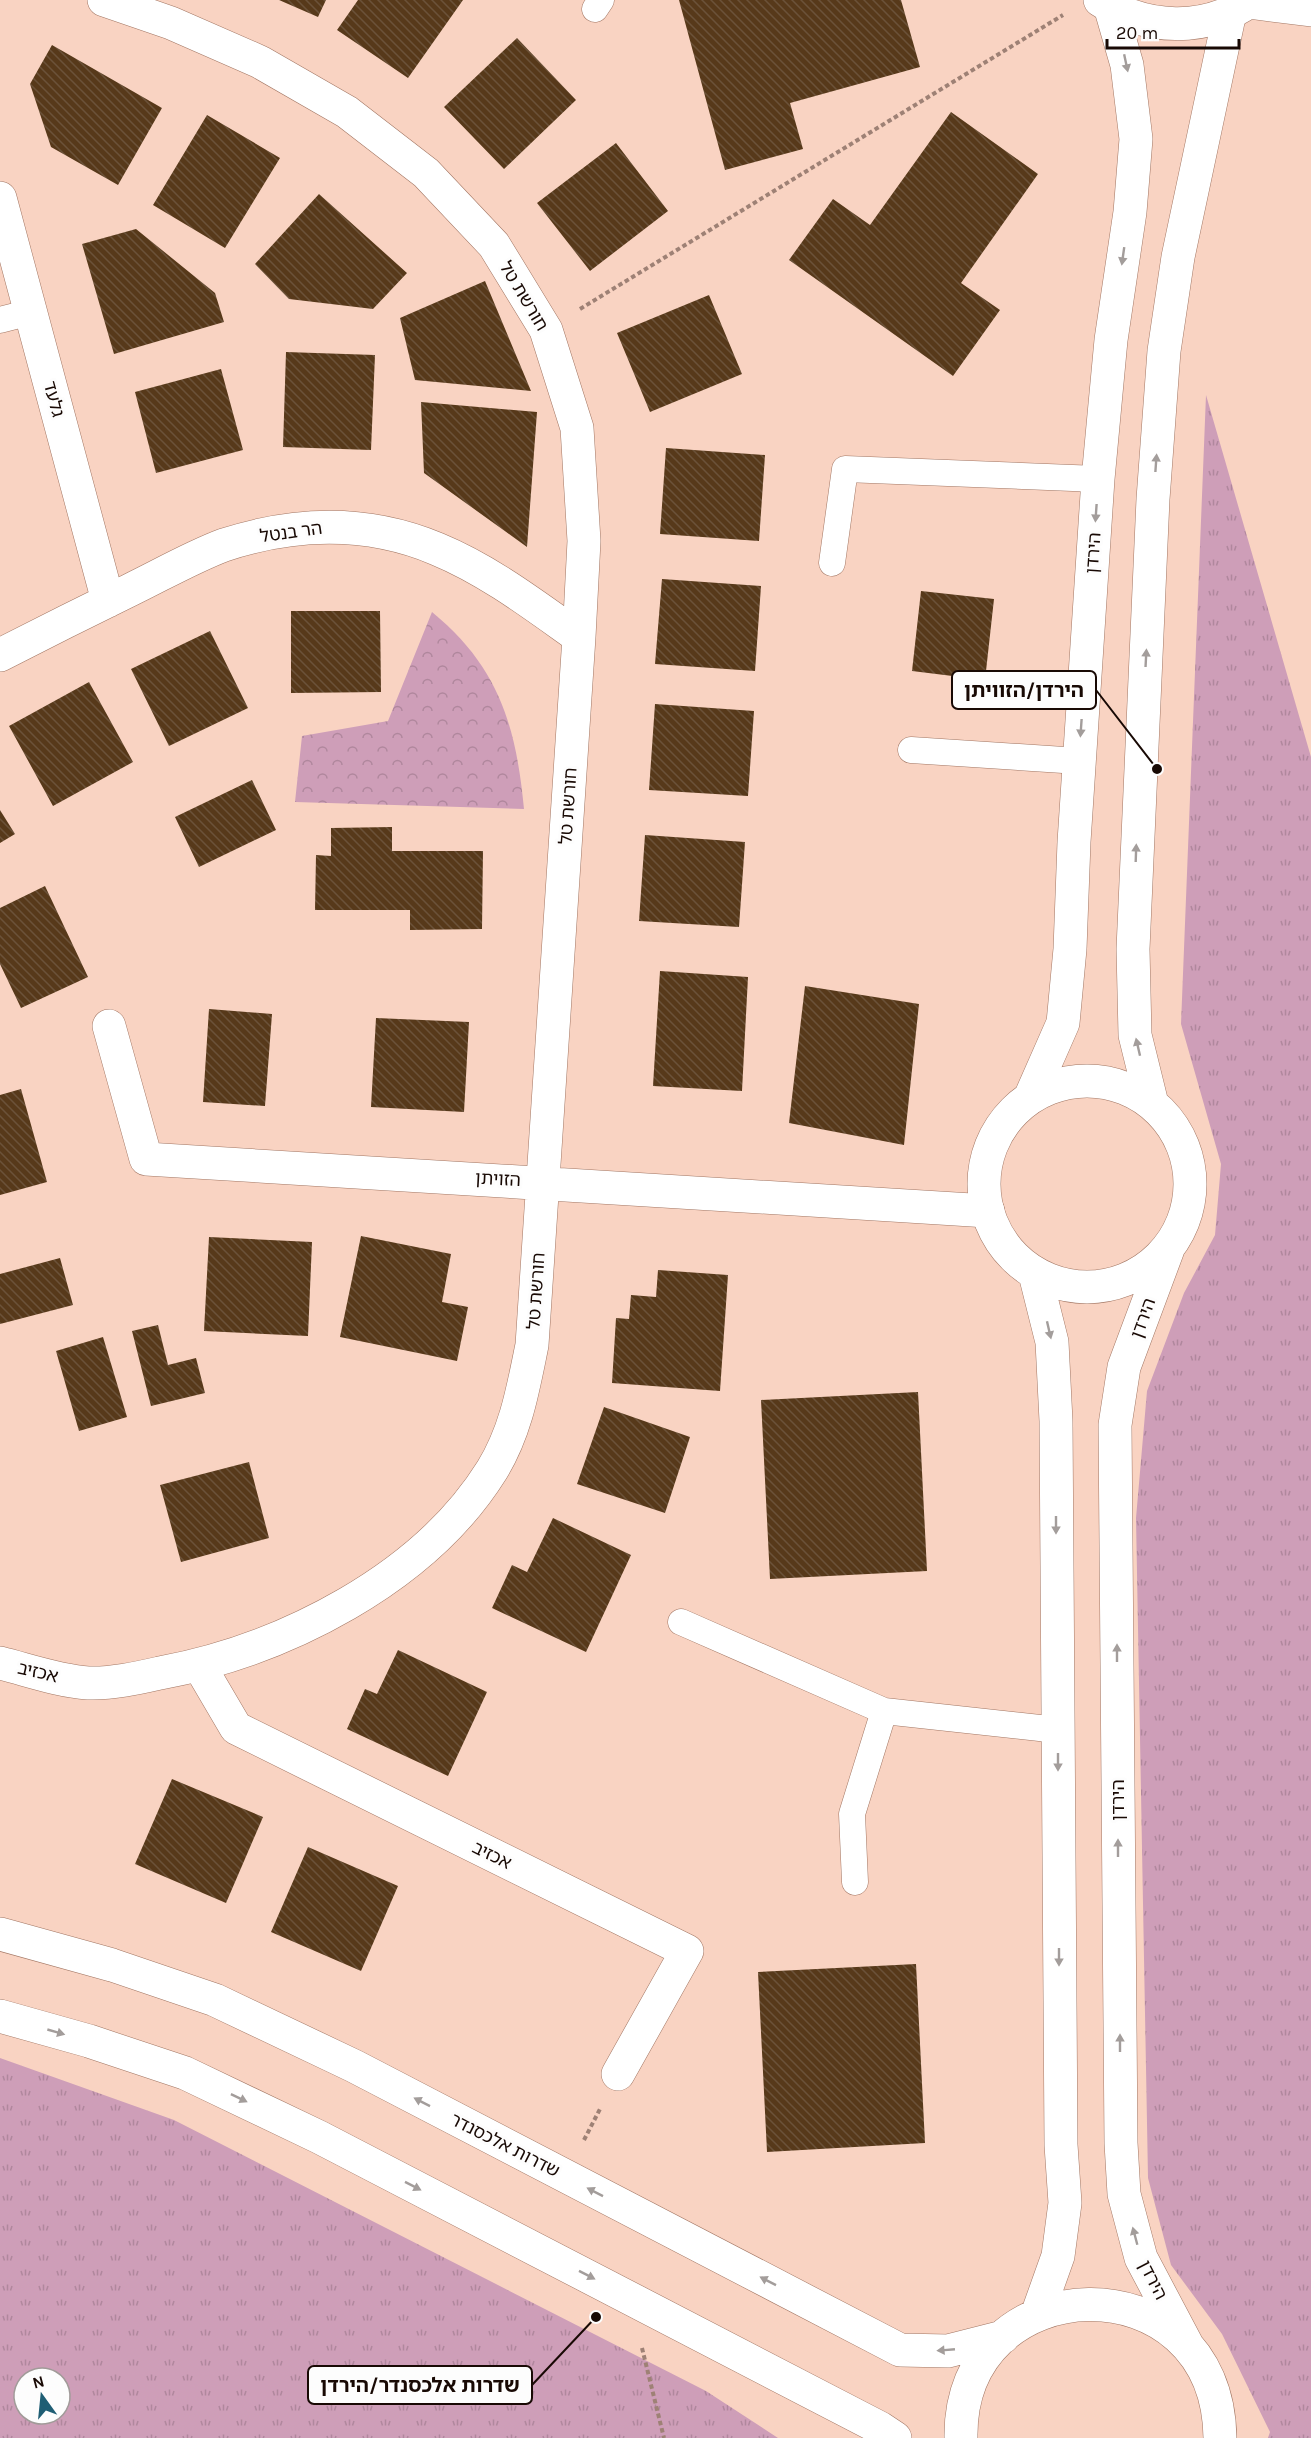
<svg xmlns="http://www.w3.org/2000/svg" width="1311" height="2438" font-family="Karla,'Noto Sans Hebrew',sans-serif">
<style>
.grass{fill:url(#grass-tufts);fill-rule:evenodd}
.forest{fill:url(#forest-crowns)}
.building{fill:url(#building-back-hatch)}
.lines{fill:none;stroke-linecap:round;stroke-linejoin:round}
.service-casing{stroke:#a27663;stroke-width:27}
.minor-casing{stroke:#a27663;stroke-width:34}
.tertiary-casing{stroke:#a27663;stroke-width:34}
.secondary-casing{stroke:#a27663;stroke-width:34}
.path{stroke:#9e8175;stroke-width:4;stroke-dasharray:4.5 3;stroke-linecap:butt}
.service{stroke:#fff;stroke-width:26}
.minor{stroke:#fff;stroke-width:33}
.tertiary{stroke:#fff;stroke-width:33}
.secondary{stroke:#fff;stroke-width:33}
.oneway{fill:#a39d9b}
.labels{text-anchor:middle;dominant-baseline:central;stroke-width:6;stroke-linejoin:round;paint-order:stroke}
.street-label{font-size:18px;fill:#180904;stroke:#fdfdfd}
.leader{fill:none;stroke:#180904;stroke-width:2}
.callout-dot{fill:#180904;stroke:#fdfdfd;stroke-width:2}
.callout{fill:#fdfdfd;stroke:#180904;stroke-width:2}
.callout-label{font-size:20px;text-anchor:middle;font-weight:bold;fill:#180904}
</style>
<defs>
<pattern id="grass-tufts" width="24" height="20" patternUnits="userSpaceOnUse" patternTransform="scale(1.5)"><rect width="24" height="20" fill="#ce9eb8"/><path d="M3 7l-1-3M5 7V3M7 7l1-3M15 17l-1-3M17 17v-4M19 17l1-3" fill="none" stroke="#b0879d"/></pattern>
<pattern id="forest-crowns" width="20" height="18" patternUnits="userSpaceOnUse" patternTransform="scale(1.5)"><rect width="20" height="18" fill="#ce9eb8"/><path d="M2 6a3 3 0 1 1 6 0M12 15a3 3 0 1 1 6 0" fill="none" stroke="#b0879d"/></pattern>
<pattern id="building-back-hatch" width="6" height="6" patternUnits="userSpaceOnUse" patternTransform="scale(1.5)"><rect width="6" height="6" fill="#57391a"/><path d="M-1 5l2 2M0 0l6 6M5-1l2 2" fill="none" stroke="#6b5239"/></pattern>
</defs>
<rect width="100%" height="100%" fill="#f9d3c2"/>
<path class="grass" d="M1206,395l105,362v1681h-43l2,-6 -48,-98 -51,-69 -23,-87 -12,-660 11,-127 37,-98 31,-58 6,-71 -40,-140z
M0,2058l174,62 532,271 72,47h-778zM24,2378h36v36h-36z"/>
<path class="forest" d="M432,612c67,55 84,114 92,197l-229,-7 7,-66 86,-15z"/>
<path class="building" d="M279,0h47l-8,17z
M358,0h105l-55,78 -71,-48z
M679,0h222l19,67 -130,36 13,46 -78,21z
M517,38l59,62 -72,69 -60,-62z
M52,45l110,63 -44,77 -67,-38 -21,-63z
M951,112l87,62 -77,109 39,27 -47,66 -164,-116 44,-61 37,26z
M207,115l73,43 -55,90 -72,-43z
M616,143l52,68 -78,60 -53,-68z
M319,194l88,79 -34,36 -84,-10 -34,-35z
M136,229l79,64 9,29 -110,32 -32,-110z
M485,281l46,110 -116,-11 -15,-62z
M709,295l33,79 -92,38 -33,-79z
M286,352l89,3 -4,95 -88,-3z
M221,369l22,81 -87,23 -21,-81z
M421,402l116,10 -10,135 -103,-74z
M666,448l99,7 -6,86 -99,-7z
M662,579l99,7 -6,85 -100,-7z
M921,591l73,8 -9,81 -73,-9z
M291,611h89l1,81 -90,1z
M210,631l38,77 -79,38 -38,-77z
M89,682l44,80 -80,44 -44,-80z
M655,704l99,7 -6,85 -99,-6z
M252,780l24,50 -77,37 -24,-50z
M0,810l15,24 -15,9z
M392,827v24h91l-1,78 -72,1v-20h-95l1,-55 15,1v-28z
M645,835l100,7 -6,85 -100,-6z
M45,886l43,91 -67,31 -21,-44v-56z
M660,971l88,6 -6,114 -89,-5z
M805,986l114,18 -15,141 -115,-22z
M209,1009l63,5 -7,92 -62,-4z
M376,1018l93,4 -5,90 -93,-5z
M21,1089l26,93 -47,13v-100z
M361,1236l90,18 -9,48 26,5 -11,54 -117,-24z
M209,1237l103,5 -4,94 -104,-5z
M60,1258l13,47 -73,19v-50z
M658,1270l70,5 -8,116 -108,-8 4,-65 13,1 2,-24 25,2z
M158,1325l10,40 28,-7 9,35 -54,13 -19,-75z
M103,1337l24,80 -48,14 -23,-80z
M918,1392l9,179 -157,8 -9,-179z
M604,1407l86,30 -25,76 -88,-29z
M249,1462l20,76 -88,24 -21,-77z
M553,1518l78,37 -45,97 -94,-44 20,-43 15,7z
M398,1650l89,42 -39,84 -101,-47 18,-40 12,5z
M172,1779l91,38 -37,86 -91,-39z
M308,1847l90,39 -37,85 -90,-39z
M916,1964l9,179 -158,9 -9,-180z"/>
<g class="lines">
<g class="service-casing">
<path id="service" d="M595,9l6,-9
M0,320l31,-8
M832,563l13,-94 253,10
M911,750l168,11
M681,1622l203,89 174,19
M855,1882l-3,-68 32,-103"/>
</g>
<g class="minor-casing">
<path id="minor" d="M0,198l108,403
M0,655c43,-22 87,-44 130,-65 31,-15 62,-33 94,-45 71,-23 144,-25 213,4 51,21 97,56 142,88
M109,1026l37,133 842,52
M0,1663c28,7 59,18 88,20 24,1 50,-5 72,-10 124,-23 264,-94 332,-203 24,-39 31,-81 40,-125l47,-708 5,-96 -7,-113 -31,-98 -52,-85 -68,-72 -79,-61 -87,-50 -89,-39 -67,-23
M199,1665l37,63 451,223 -69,123"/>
</g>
<g class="tertiary-casing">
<path id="tertiary" d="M984 1184a103 103 0 1 1 206 0a103 103 0 1 1-206 0Z
M1030,1098l33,-75 7,-74 4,-107 24,-363 13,-139 19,-128 6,-73 -9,-74 -17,-59
M1152,1104l-17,-69 -2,-86 20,-450 11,-148 14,-94 52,-245
M1168,1249l-44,118 -9,58 6,718 3,51 17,64 46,87
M1035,1274l17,68 4,79 5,724 4,58 -7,53 -21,59
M0,1934l112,31 103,35 139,66 546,284 48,1 55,-14
M0,2016l89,25 96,32 134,64 561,291 15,10
M961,2438c-3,-174 257,-182 259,0"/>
</g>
<g class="secondary-casing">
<path id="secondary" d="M1100,0c45,30 106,33 151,0
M1248,2l63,8"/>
</g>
<path class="path" d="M580,309l483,-294
M584,2140l17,-33
M642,2348l22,90"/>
<use href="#service" class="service"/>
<use href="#minor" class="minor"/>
<use href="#tertiary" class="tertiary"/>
<use href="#secondary" class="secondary"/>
</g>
<defs><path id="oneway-solid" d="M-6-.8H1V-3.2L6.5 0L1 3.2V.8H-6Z" transform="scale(1.5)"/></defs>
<g class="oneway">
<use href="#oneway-solid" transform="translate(1126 63) rotate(78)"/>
<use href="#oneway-solid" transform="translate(1123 256) rotate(98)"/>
<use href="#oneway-solid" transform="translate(1156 463) rotate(-86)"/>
<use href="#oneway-solid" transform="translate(1096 513) rotate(94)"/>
<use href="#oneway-solid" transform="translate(1146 658) rotate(-87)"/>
<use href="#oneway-solid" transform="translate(1081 728) rotate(94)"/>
<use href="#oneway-solid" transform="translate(1136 853) rotate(-88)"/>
<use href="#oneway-solid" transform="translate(1138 1047) rotate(-103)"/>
<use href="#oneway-solid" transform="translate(1049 1330) rotate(77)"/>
<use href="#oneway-solid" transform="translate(1056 1525) rotate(90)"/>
<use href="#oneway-solid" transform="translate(1117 1653) rotate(-90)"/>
<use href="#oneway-solid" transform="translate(1058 1762) rotate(90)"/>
<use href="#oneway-solid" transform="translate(1118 1848) rotate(-90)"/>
<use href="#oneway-solid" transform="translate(1059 1957) rotate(90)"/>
<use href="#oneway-solid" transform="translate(56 2032) rotate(16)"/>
<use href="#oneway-solid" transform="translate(1120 2043) rotate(-90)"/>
<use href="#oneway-solid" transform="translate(239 2098) rotate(26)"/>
<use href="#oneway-solid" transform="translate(422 2102) rotate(-153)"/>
<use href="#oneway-solid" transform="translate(413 2186) rotate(27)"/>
<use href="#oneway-solid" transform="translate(595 2192) rotate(-153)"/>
<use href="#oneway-solid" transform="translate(1135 2236) rotate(-105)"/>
<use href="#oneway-solid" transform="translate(587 2275) rotate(27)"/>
<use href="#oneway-solid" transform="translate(768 2281) rotate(-153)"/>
<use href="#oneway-solid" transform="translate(946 2350) rotate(175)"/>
</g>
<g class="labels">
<g class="street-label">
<text transform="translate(524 296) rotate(59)">חורשת טל</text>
<text transform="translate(54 399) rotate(75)">גלעד</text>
<text transform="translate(291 532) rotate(-8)">הר בנטל</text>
<text transform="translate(1093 553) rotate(-86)">הירדן</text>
<text transform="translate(568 806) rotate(-86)">חורשת טל</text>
<text transform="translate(498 1179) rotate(3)">הזויתן</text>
<text transform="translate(536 1291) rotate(-86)">חורשת טל</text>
<text transform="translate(1143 1318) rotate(-70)">הירדן</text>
<text transform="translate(38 1672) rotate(13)">אכזיב</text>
<text transform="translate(1118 1800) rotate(-90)">הירדן</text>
<text transform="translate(492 1855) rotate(26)">אכזיב</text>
<text transform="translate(505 2145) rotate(27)">שדרות אלכסנדר</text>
<text transform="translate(1153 2280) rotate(63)">הירדן</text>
</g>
</g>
<path class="leader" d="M1157 769L1096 690M596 2317L532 2385"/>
<g class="callout-dot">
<circle cx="1157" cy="769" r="6"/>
<circle cx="596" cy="2317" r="6"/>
</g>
<g class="callout">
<rect x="952" y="671" width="144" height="38" rx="6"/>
<rect x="308" y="2366" width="224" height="38" rx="6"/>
</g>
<g class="callout-label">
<text x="1024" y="697">הירדן/הזוויתן</text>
<text x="420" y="2392">שדרות אלכסנדר/הירדן</text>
</g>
<g transform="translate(42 2396) rotate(345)"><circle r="28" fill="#fdfdfd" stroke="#a19b99" stroke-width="1.5"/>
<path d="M0-4.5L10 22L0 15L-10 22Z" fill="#1f5e74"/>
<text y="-9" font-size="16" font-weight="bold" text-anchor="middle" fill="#180904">N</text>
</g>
<path d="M1107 39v9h132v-9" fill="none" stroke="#180904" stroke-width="3"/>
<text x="1116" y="39" font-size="18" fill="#180904" stroke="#fdfdfd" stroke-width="4.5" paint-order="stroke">20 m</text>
</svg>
